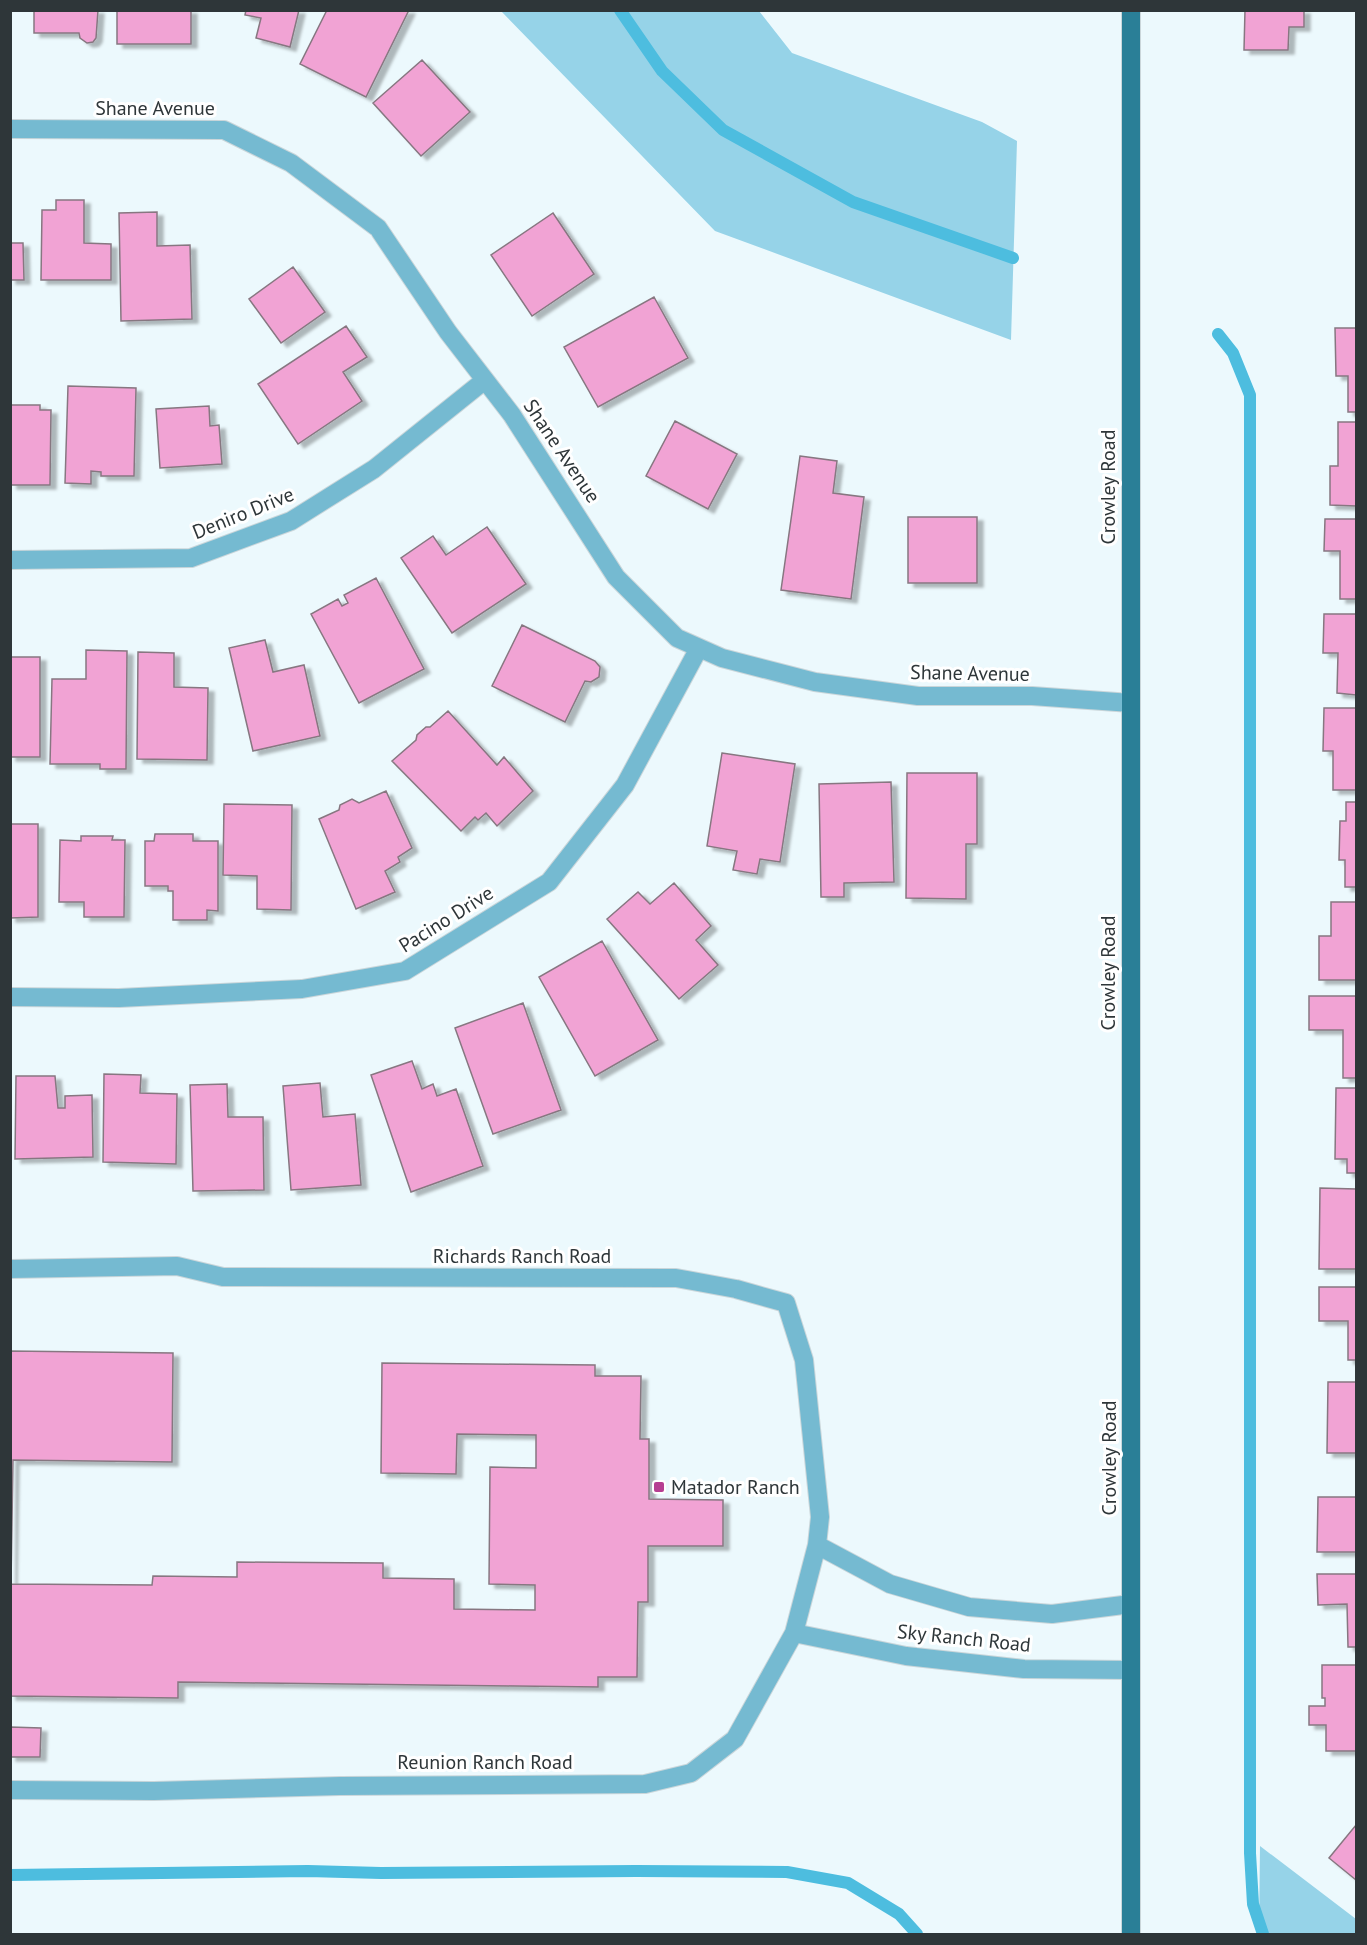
<svg xmlns="http://www.w3.org/2000/svg" width="1367" height="1945" font-family="'PT Sans',sans-serif">
<style>
.green{fill:#96d3e8}
.lines{fill:none;stroke-linecap:round;stroke-linejoin:round}
.stream{stroke:#4dbddf;stroke-width:12}
.building{fill:#f1a3d4;stroke:#877781;stroke-width:1.5;filter:url(#shadow)}
.minor-casing{stroke:#cad6da;stroke-width:20}
.major-casing{stroke:#cad6da;stroke-width:20}
.minor{stroke:#75bad1;stroke-width:18}
.major{stroke:#2a7f97;stroke-width:18}
.poi-dot{fill:#b63e92;stroke:#fff;stroke-width:2}
.labels{text-anchor:middle;dominant-baseline:central;stroke-width:6;stroke-linejoin:round;paint-order:stroke}
.street-label{font-size:20px;fill:#2e3639;stroke:#fff}
.poi-label{font-size:20px;fill:#2e3639;stroke:#fff;text-anchor:start}
</style>
<defs>
<filter id="shadow"><feDropShadow dx="6" dy="4" stdDeviation="1.5" flood-color="#0004"/></filter>
</defs>
<rect width="100%" height="100%" fill="#ecf9fd"/>
<path class="green" d="M501,11h258l33,42 190,69 35,19 -6,199 -296,-109z
M1260,1846l96,73v15h-97z"/>
<g class="lines">
<path class="stream" d="M620,10l42,61 61,59 130,72 160,56
M1218,334l15,19 17,42v1458l3,51 10,30
M10,1875l298,-4 73,2 255,-2 151,1 61,11 51,31 18,20"/>
</g>
<path class="building" d="M34,10h64l-2,28 -3,4 -6,1 -7,-5 -1,-5h-45z
M117,10h74v34h-74z
M246,10h53l-9,37 -34,-9 5,-20 -16,-3z
M327,10h82l-43,87 -66,-33z
M1245,10h59v17h-15l-1,23h-44z
M422,60l48,52 -49,44 -48,-53z
M56,200h28v43l27,1v36h-70l1,-70h14z
M157,212v34l33,-1 2,74 -71,2 -2,-108z
M553,213l41,61 -62,42 -41,-61z
M10,243h13l1,37h-14z
M293,267l32,45 -44,31 -32,-44z
M654,297l34,61 -90,49 -34,-60z
M346,326l21,31 -24,15 19,29 -64,43 -40,-60z
M1335,328h21v84h-8v-36h-12z
M68,386l68,2 -2,88h-33v-4l-10,-1v13l-26,-1z
M10,405h30v5h11l-1,75h-39z
M209,406l1,20 9,-1 3,39 -62,4 -4,-59z
M675,421l62,33 -29,55 -62,-33z
M1338,422h18v84l-26,-1v-39h8z
M800,456l37,5 -4,32 31,4 -13,102 -70,-9z
M908,517h69v66h-69z
M1325,519h31v80h-16v-48h-16z
M487,527l39,57 -74,49 -51,-75 32,-22 13,19z
M376,578l48,91 -65,34 -48,-89 27,-15 4,7 6,-3 -4,-8z
M1324,614h32v81l-19,-2 1,-40h-15z
M522,625l73,36 5,6 -1,10 -8,5 -6,-1 -20,41 -73,-36z
M265,640l8,32 31,-7 16,71 -67,15 -24,-103z
M86,650l41,1 -1,118h-26v-5h-50l2,-85h34z
M138,652l36,1v34l34,1 -1,72 -70,-1z
M10,657h30v100h-30z
M1324,708h32v82h-23v-39h-10z
M448,711l49,54 7,-8 29,34 -36,35 -11,-13 -8,7 -3,-3 -14,14 -69,-70 24,-21 1,-5 9,-8h4z
M722,753l73,11 -15,98 -20,-3 -3,15 -24,-4 4,-19 -30,-5z
M907,773h70v71h-11v55l-60,-1z
M891,782l3,100 -50,1v14h-23l-2,-113z
M386,791l26,57 -14,9 2,5 -15,9 10,21 -39,17 -37,-90 20,-9 1,-5 12,-6 7,4z
M1346,802h10v85h-11v-27h-6l1,-39h6z
M224,804l68,1 -1,105 -34,-1v-33l-34,-1z
M10,824h28v93l-28,1z
M155,834h38v7h25v70l-11,-1v10h-34v-29h-5v-5h-23v-45h9z
M81,836h32l-1,4h13l-1,77h-40v-15h-25l1,-62 21,1z
M674,883l37,43 -15,14 22,25 -39,34 -72,-80 31,-27 12,12z
M1331,902h25v78h-37v-44h12z
M602,941l56,99 -63,36 -56,-99z
M1309,996h47v82h-13v-48h-34z
M523,1003l38,107 -68,24 -38,-106z
M412,1061l10,28 11,-5 4,12 19,-7 27,77 -72,26 -40,-117z
M104,1074l37,1 -1,18 37,1 -1,70 -73,-2z
M16,1076h39l3,32h7v-12l27,-1 1,62 -78,2z
M320,1083l3,34 32,-3 6,71 -70,5 -8,-104z
M227,1084l1,33h35l1,73 -71,1 -3,-106z
M1336,1088h20v85h-9v-14h-12z
M1320,1188l36,1v80h-37z
M1319,1287h37v73h-8v-39h-29z
M10,1351l163,2 -1,109 -159,-2 -2,124 141,1 1,-9 84,1v-15l146,1v15l71,1v30l81,1v-25l-46,-1 1,-117 46,1v-33l-79,-1 -1,40 -75,-1 1,-110 213,2v11h46l-1,63h9v60l74,1v46h-75v56h-10l-1,75h-39v10l-420,-5v16l-168,-2z
M1328,1382h28v71h-29z
M1318,1497h38v55h-39z
M1317,1574h39v73h-8l-1,-43 -29,1z
M1322,1665h34v86h-30v-26h-17v-19h16v-8h-3z
M10,1727l31,1 -1,29h-30z
M1356,1825v55l-27,-22z"/>
<g class="lines">
<g class="minor-casing">
<path id="minor" d="M10,129l214,1 67,33 87,65 70,104 64,83 104,162 61,61 45,20 93,24 103,14h114l99,7
M10,560l181,-2 100,-37 83,-52 111,-89
M10,997l109,1 183,-9 103,-18 144,-89 76,-97 74,-137
M10,1269l167,-3 46,11 453,1 60,11 50,14 18,57 16,157 -3,28 -23,88 -59,106 -44,34 -46,11 -305,2 -186,5 -144,-1
M817,1545l73,39 79,23 83,7 79,-10
M794,1633l112,23 118,13 107,1"/>
</g>
<g class="major-casing">
<path id="major" d="M1131,10v1924"/>
</g>
<use href="#minor" class="minor"/>
<use href="#major" class="major"/>
</g>
<rect class="poi-dot" x="653" y="1481" width="12" height="12" rx="3"/>
<g class="labels">
<g class="street-label">
<text x="155" y="108">Shane Avenue</text>
<text transform="translate(562 451) rotate(56)">Shane Avenue</text>
<text transform="translate(1108 487) rotate(-90)">Crowley Road</text>
<text transform="translate(243 513) rotate(-22)">Deniro Drive</text>
<text transform="translate(970 673) rotate(1)">Shane Avenue</text>
<text transform="translate(446 919) rotate(-32)">Pacino Drive</text>
<text transform="translate(1108 973) rotate(-90)">Crowley Road</text>
<text x="522" y="1256">Richards Ranch Road</text>
<text transform="translate(1109 1458) rotate(-90)">Crowley Road</text>
<text transform="translate(964 1638) rotate(6)">Sky Ranch Road</text>
<text x="485" y="1762">Reunion Ranch Road</text>
</g>
<g class="poi-label">
<text x="671" y="1487">Matador Ranch</text>
</g>
</g>
<rect width="1367" height="1945" fill="none" stroke="#2e3639" stroke-width="24"/>
</svg>
